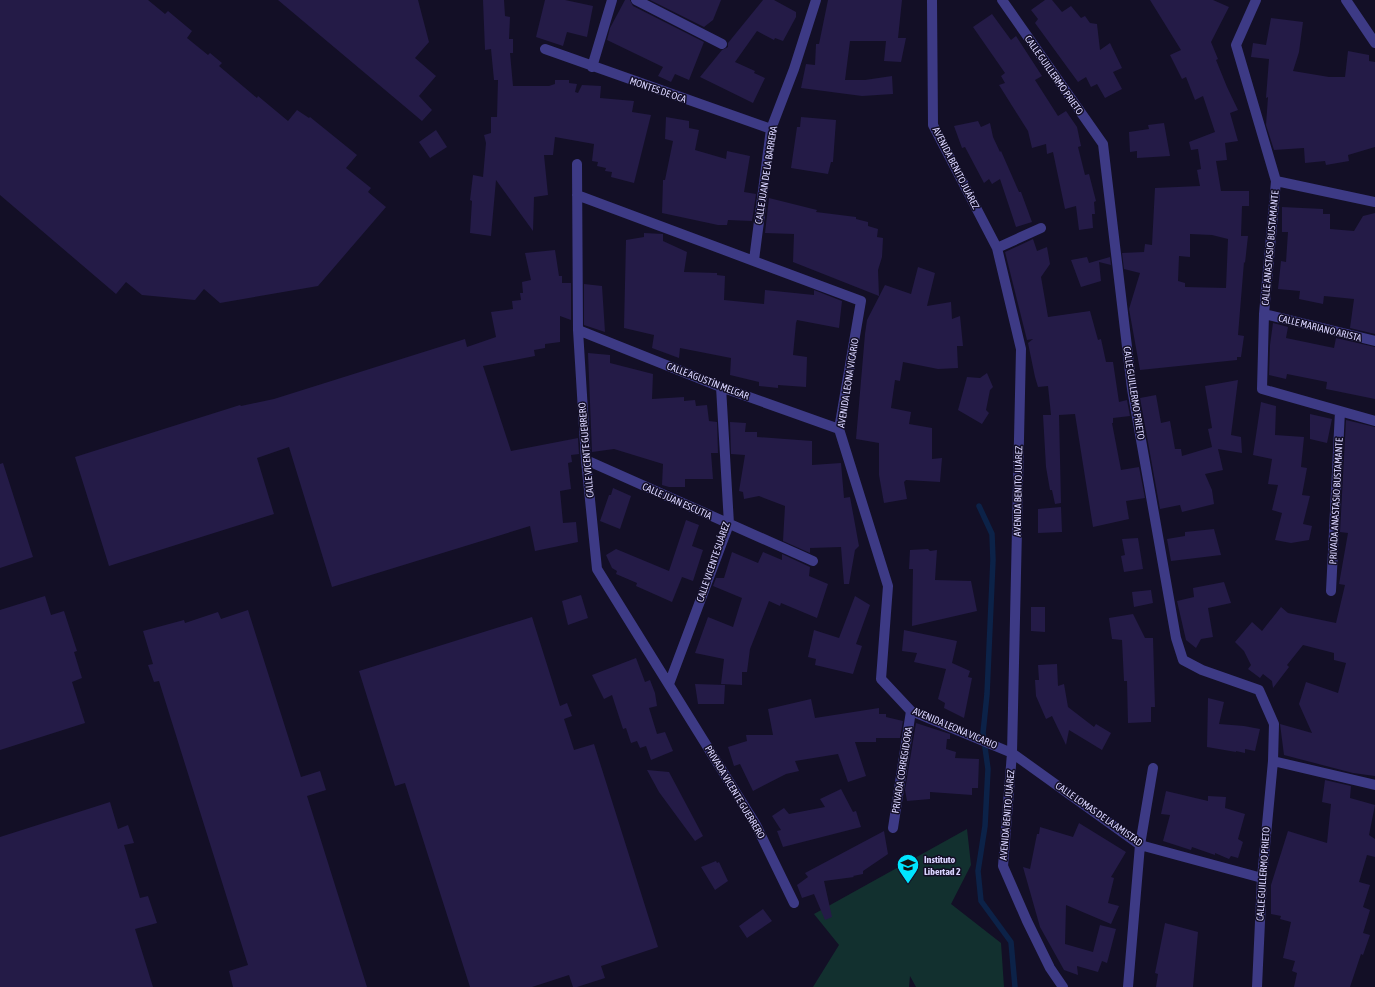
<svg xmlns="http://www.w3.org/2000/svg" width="1375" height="987" font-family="'Asap Condensed',sans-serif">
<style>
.green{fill:#12302f}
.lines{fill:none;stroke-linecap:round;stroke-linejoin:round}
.stream{stroke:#0c2248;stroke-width:5.5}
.building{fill:#241b47;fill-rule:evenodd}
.minor{stroke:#3d3a85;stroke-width:10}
.labels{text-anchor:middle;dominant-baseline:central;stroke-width:3;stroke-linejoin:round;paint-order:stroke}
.street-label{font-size:10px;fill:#d9d4ff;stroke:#130f26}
.poi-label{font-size:10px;font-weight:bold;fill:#d9d4ff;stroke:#130f26;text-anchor:start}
</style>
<rect width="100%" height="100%" fill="#130f26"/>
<path class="green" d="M967,829l4,36 -20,39 50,39 3,44h-88l-6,-11 -1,11h-96l26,-42 -25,-31z"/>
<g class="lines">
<path class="stream" d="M979,506l13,28 1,26 -6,134 -4,39 5,36 -3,57 -7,45 3,30 30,41 4,45"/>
</g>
<path class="building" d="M0,0h148l17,14 3,-3 24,20 -5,7 21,17 2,-2 12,10 -3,3 38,32 1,-2 30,25 9,-11 12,8 1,-1 47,38 -11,13 25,20 -3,4 18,15 -68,79 -98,17 -16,-14 -9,11 -53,-5 -16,-13 -10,12 -116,-99z
M278,0h140l11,42 -14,16 21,18 -17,20 13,14 -10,11z
M483,0h21l1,16 5,1 -1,22h4v14h-3l3,33h36l6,-2v-4h14v3l8,1 -2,8 3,1 4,-8 19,1 -1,12 34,3 -2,11 19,3 -17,68 -23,-6 1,-5 -7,-1 1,-3 -9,-2 1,-4 -6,-1 2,-17 -39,-7 -2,18h-9l4,40 -14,2 -1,34 -37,-51 -5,56 -21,-3 2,-32 -2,-1 3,-25 10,2 3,-34 -2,-8 7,-2v-16h6l1,-37h-4l-3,-31 -6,1z
M545,0h20l28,6 -6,31 -20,-5 -4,14 -27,-9z
M625,0h5l3,6 71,36 -15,38 -14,-6 -4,8 -13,-6 5,-9 -56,-27 3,-12z
M650,0h71l-8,20 -9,7z
M763,0h11l22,12v5l-13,24 -8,-3 -1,2 -17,-9 -22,31 20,9 -1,2 11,5 -12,25 -53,-26 22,-27 6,-3v-4z
M828,0h74l-4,38h8l-5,24 -17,-1 2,-20h-36l-5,39h20l27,-4 1,18 -31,2 -61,-8 5,-24 9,1 1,-21h3z
M1045,0h7l10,12 9,-6 10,12 4,-2 5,7 7,1 3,26 10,-7 12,25 -9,4 9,17 -17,9 -8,-14 -6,3 -5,-10 -8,5 -43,-59 3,-4 -7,-9z
M1150,0h63l16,7 -18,35 7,17 -2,1 11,27 11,23 -8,3 8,28 -13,2 2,17 -11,1 5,30h28v15h-7l-1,30h7l-3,27 -1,-1 -6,73 6,1 -3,21h-4v3l-97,10 -11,-61 11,-36 -16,-4 -2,-16 22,-1 1,-8 7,1 3,-57 45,-2 -3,-16 4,-1 -3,-20 -7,1 -2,-8 26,-10 -12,-36 -8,4 -9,-23 -4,2 -12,-24 11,-5zM1190,234l22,1 16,4 -2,49 -41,-1v-4l-7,-2 1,-25 11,1z
M992,14l19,26 5,-4 26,40 -7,4 23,36 8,-5 11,16 4,19 -3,1 7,28 4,-1 7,27 -2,1 1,12h-3l1,14 -14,2 -3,-24 -11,3 -12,-57 -6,2 -1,-10 -14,4 -4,-17 -29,-46 6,-2 -4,-7 4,-3 -32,-46z
M1271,18l32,4 -4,30 -6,19 36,6h16l3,-26 21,4v6l6,1v85l-27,8 1,6 -23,4 -1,-4 -20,2 -1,-15 -30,2 -8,-25 2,-28 -2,1 3,-39 -18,-2 2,-14 13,2z
M666,117l23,4v7l10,2 -4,20 31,9 1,-8 23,5 -6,36 12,2 -4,27 -24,-1 -1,5h-9l-56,-12 1,-33h2l8,-39 -8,-2z
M801,117l35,3 -3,42h-2l-3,12 -37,-6 6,-41h3z
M978,121l3,6 9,-4 3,14 7,15 1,-1 18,41h2l11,30 -16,5 -16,-48 -8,5 -3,-5 -5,4 -19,-36 -3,1 -8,-22z
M1164,123l6,33 -33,2v-7l-7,1 -1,-20 20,-3 -1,-4z
M436,130l11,17 -17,11 -11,-16z
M769,198l48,12 -1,2 40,5v2l12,3v4l10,3 -1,8 6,1 -1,19 -4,13 1,26 -86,-34 1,-28 -29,-1z
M1282,207l41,2v5h7v15l24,2 9,-15 12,-3v121l-25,-6 4,-29 -30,-3 -1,8 -24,-5 1,-8 -22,-2 3,-28 5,1 2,-30h-6z
M644,233l19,1v7l24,11 -3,20 33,1v2l8,1 -1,24 40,4 1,-14 49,5v-5l28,11 -3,27 -42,-8 -1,3 -3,32 14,2 -1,30 -28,-2v3l-19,-2v-4l-29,-7 1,-17 -51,-10 -1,10 -27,-10 2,-13 -30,-7 2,-88 18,-3z
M1033,239l4,12 10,-4 3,17 -9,13 7,40 42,-6 8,29 3,-1 5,23h7l6,40 8,-2 3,16 -17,2v5h-1l9,47 18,-3 6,31 -19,3 3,18 -36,8 -18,-113 -16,1 2,88 -6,1 -3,-14h-2l-4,-23 -3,-52h8l-3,-29 -10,1 -3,-10 -7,-34 5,-4 -6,1 -22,-88z
M555,250l4,26h3v7h9v37l-11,-4v26l-15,2v4l-11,2 1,6 -52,10 28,85 67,-13 1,16 -8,1 1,7 -4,1 3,26 -11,2 3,32 13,-1 2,20 -43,9 -5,-25 -198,61 -43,-140 -32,11 17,56 -165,52 -34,-109 165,-52 1,1 33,-7 191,-60 2,8 29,-10 -5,-25 22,-3 -1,-8 9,-1 -1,-7h3l-1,-11 9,-2 -6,-27z
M1087,257l2,6 21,-6 1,8 -12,-3 2,19 -20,6 -10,-27z
M918,267l17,6 -8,33 24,-4 1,17 8,-3 3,30h-6l1,22 -20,1 -35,-7 -3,19 -5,-1 -4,28 20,4 -2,12 23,4v31l10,-1 -2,24 -34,-2 -2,2 3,17 -23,4 -5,-28v-32l-23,-4 9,-105 2,-14 18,-35 26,9z
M584,284l18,2 3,46 -21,-7z
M1273,323l15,4 -2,11 48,10 2,-10 39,9v52l-49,-10 1,-7 -40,-8 -1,5 -17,-4 1,-30z
M588,353l22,2v8l43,11 -1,25 32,-2v4l11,-1 1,6 11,-1 2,16 8,1 1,31h-7l2,26h-28v8h-16l-7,-2 1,-21 -49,-15 -22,3z
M987,373l6,14 -3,3 -4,20 3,3 -7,11 -24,-14 9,-33 13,1z
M1238,380l-7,55 10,2 1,16 -24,-4 5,21 -18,4 7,16 2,14 -32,8 -2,-7 -20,4 -20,-111 16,-3 5,28 9,-2 5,28h6l1,7 30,-9 -4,-18 4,-1 -7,-42z
M1261,402l15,4 -1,29 29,2 -3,30 6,1 -5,27 8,1 -7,28 9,2 -3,14 -18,3 -16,-3 7,-27 -10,-3 6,-25 -10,-1 4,-25 -19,-4z
M1310,414l22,5 -5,24 -17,-4z
M1346,420l29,7v349l-22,-3 -69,-18 -4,-31 32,9 -13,-29 7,-22 32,11 8,-30 -12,-3v-7l-31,-8 -16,20 2,2 -16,21 -1,-7 -9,-7 -3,4 -12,-9 3,-4 -7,-14 -9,-9 17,-20 10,9 19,-24 7,6 48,10 9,-38 -6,-1 9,-51 -8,-1z
M730,422l16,1 -1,9h12v5l55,4v24l29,-2 3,35 6,-1 9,49 -4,4 -6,34h-5l-3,-37 -31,1v5l-27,-12 2,-35 -26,-10 -15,3 -1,-7 -4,-1 6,-36 -14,-1z
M3,463l30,94 -33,11v-104z
M613,488l18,8 -11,33 -20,-8 9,-26h2z
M1061,507l1,25 -24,1v-24z
M686,520l13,5 -7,21 11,4 -10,31 -11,-4 -10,25 -36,-16 1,-3 -21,-9 1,-3 -5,-3 -6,-13 10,-6 53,22z
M1214,529l7,26 -50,6 -4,-22 18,-3v-4z
M1138,538l5,31 -19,3 -3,-16 4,-1 -3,-16z
M928,549l2,2 7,-1 -2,30 36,1 6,30 -65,15 1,-57h-4l1,-19z
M732,552l26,11 5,-11 19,8v-6l28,13 -1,9 19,8 -11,34 -36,-15 -1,3 -11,-5 -19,48 -3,23h-5v13l-21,-1 3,-25 -29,-6 13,-36 25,10 9,-29 -29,-12 3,-8h8z
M1224,582l7,21 -23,5 5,29 -12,2 -5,9 -10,-8 -9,-39 17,-4 -1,-9z
M1151,590l2,13 -19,4 -2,-15z
M581,595l7,23 -20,7 -6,-24z
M45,596l6,19 13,-4 13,40 -3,1 8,26 -10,4 13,41 -85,27v-140z
M855,596l15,9 -14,39 6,2 -9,28 -38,-9 1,-6 -8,-2 6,-27 25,8z
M1031,607h14v25l-14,-1z
M248,610l53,167 19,-6 6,19 -19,6 60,191h-134l-4,-16 19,-6 -89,-284 -5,1 -6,-17 5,-1 -10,-33 41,-11 1,3 33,-11 3,7z
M1133,614l12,24h8l2,69h-4v15l-23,1 -1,-42h-3l-2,-41 -10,-1 -3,-21z
M532,617l28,89 7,-3 5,13 -8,3 10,31 20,-6 64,203 -57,19 4,12 -28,9h-4l-4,-12 -37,12h-62l-65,-204 -10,3 -36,-115z
M904,630l53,11 -5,22 18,8 -2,6 4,1 -8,40 -20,-10 1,-5 -7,-4 8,-30 -32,-7 3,-9 -15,-2z
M636,658l9,24 5,-2 5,13 2,13 -8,2 8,26 8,-2 8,19 -22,9 -5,-14 -6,2 -3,-7 -6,2 -5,-15 -3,1 -11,-34 -8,4 -12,-24z
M1057,664l1,22 6,-2 4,23 26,20 2,-3 15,9 -9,17 -33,-20 -3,15 -14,-29 -6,3 -10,-23 -1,-16h4l-1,-15z
M695,684l30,1 -1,19h-26z
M1208,698l16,4 -5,22 25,2 16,3 -5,22 -10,-2v4l-9,-2v1l-29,-5z
M811,699l4,19 64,-10v6h7v3l17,4 -3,17h-24v4h-21l11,34 -18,6 -10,-28 -43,7 4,10 -13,3 -33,17 -13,-27 -6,2 -6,-19 19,-6 -1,-6h27l-5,-26z
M916,723l34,11v5h-3l-1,10 10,3 -1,6 24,1 -1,29h-6v7l-42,-3v7l-23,2 -2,-11z
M647,770l22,2 34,64 -8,5 -36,-49z
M1325,780l26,6 -1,12 25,7 -6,30 6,4v18l-8,-2 -8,27 11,3 -7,22 7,3 -7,23 7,2 -7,20 -2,-1 -11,33h-56l3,-14 -5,-2 3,-10 -12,-3 8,-36 -11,-3 1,-3 -10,-2v-29l17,-54 39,12 4,-39 -9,-2z
M841,789l12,23 3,-1 5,16 -78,20 -6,-16 4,-1 -9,-14 12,-8 5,6 36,-7 -5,-8z
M1166,791l42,10v-5l18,1 -1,11 20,6 -7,25 5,3 -5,16 -7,-2 -2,3 -14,-6v2l-23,-8 -1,3 -28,-9 7,-26 -9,-1z
M110,802l8,27 10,-4 6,18 -10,2 16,53 8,-2 9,27 -22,6 18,58h-153v-150z
M1079,823l47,29 -15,25 3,1 -6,25 11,3 -8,18 -45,-19 -1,39 28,8 7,-27 16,4 -9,34 -5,-2 -4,11 -21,-6 1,9 -14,-5 -24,-43 -17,-60 7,2 7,-35h2l1,-7 33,10z
M884,831l4,23 -25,17v3l-10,2 1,1 -30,4 8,36 -7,3 -11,-26 -12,4 -5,-13 11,-8 -3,-4z
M716,861l1,2 2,-1 9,19 -13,9 -14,-23z
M763,909l9,12 -25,17 -8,-12z
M1165,923l33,9 -5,55h-37l2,-13 -3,-1z"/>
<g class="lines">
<path class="minor" d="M636,0l86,44
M932,0l1,125 64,123 24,101 -9,404 -9,113 24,55 23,47 13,19
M1002,0l101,144 29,245 44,249 7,22 19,10 57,20 15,34 -1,37 -11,117 -5,109
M1256,0l-20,45 40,136 -12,133 -2,75 113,32
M1346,0l29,43
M545,49l226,80
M592,67l20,-67
M577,164l1,166 8,130 11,109 159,256 38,78
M1276,181l99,21
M577,195l284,106 -22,128 49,157 -7,93 30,32 101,42 128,92 122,33
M997,248l44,-20
M754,260l17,-131 23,-60 22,-69
M1264,314l111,27
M578,330l143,57 118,42
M586,460l227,101
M1331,591l9,-180
M669,684l60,-160 -8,-137
M1273,761l102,24
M893,828l18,-117
M1128,987l12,-142 13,-77"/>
</g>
<defs>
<g id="school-pin" transform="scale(1.15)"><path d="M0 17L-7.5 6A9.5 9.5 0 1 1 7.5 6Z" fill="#00e5ff" stroke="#130f26"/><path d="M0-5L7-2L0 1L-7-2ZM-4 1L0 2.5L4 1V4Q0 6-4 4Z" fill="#111"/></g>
</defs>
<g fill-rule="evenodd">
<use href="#school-pin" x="908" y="865"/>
</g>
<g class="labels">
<g class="street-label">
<text transform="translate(1054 75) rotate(55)">CALLE GUILLERMO PRIETO</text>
<text transform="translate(658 90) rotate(19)">MONTES DE OCA</text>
<text transform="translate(956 168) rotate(63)">AVENIDA BENITO JUÁREZ</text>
<text transform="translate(766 175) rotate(-81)">CALLE JUAN DE LA BARRERA</text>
<text transform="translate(1270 248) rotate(-85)">CALLE ANASTASIO BUSTAMANTE</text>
<text transform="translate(1320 328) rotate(14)">CALLE MARIANO ARISTA</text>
<text transform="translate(708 381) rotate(21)">CALLE AGUSTÍN MELGAR</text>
<text transform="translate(848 383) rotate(-81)">AVENIDA LEONA VICARIO</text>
<text transform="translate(1134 393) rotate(81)">CALLE GUILLERMO PRIETO</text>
<text transform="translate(586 450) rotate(-95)">CALLE VICENTE GUERRERO</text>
<text transform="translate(1018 491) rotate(-89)">AVENIDA BENITO JUÁREZ</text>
<text transform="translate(677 501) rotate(24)">CALLE JUAN ESCUTIA</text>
<text transform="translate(1336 501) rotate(-87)">PRIVADA ANASTASIO BUSTAMANTE</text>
<text transform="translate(713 562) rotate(-71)">CALLE VICENTE SUÁREZ</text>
<text transform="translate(955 728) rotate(23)">AVENIDA LEONA VICARIO</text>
<text transform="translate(902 770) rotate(-81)">PRIVADA CORREGIDORA</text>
<text transform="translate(735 792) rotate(59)">PRIVADA VICENTE GUERRERO</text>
<text transform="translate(1099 814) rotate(35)">CALLE LOMAS DE LA AMISTAD</text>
<text transform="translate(1007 815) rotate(-85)">AVENIDA BENITO JUÁREZ</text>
<text transform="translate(1263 874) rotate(-86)">CALLE GUILLERMO PRIETO</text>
</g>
<g class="poi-label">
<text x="924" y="859">Instituto<tspan x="924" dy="12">Libertad 2</tspan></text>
</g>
</g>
</svg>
